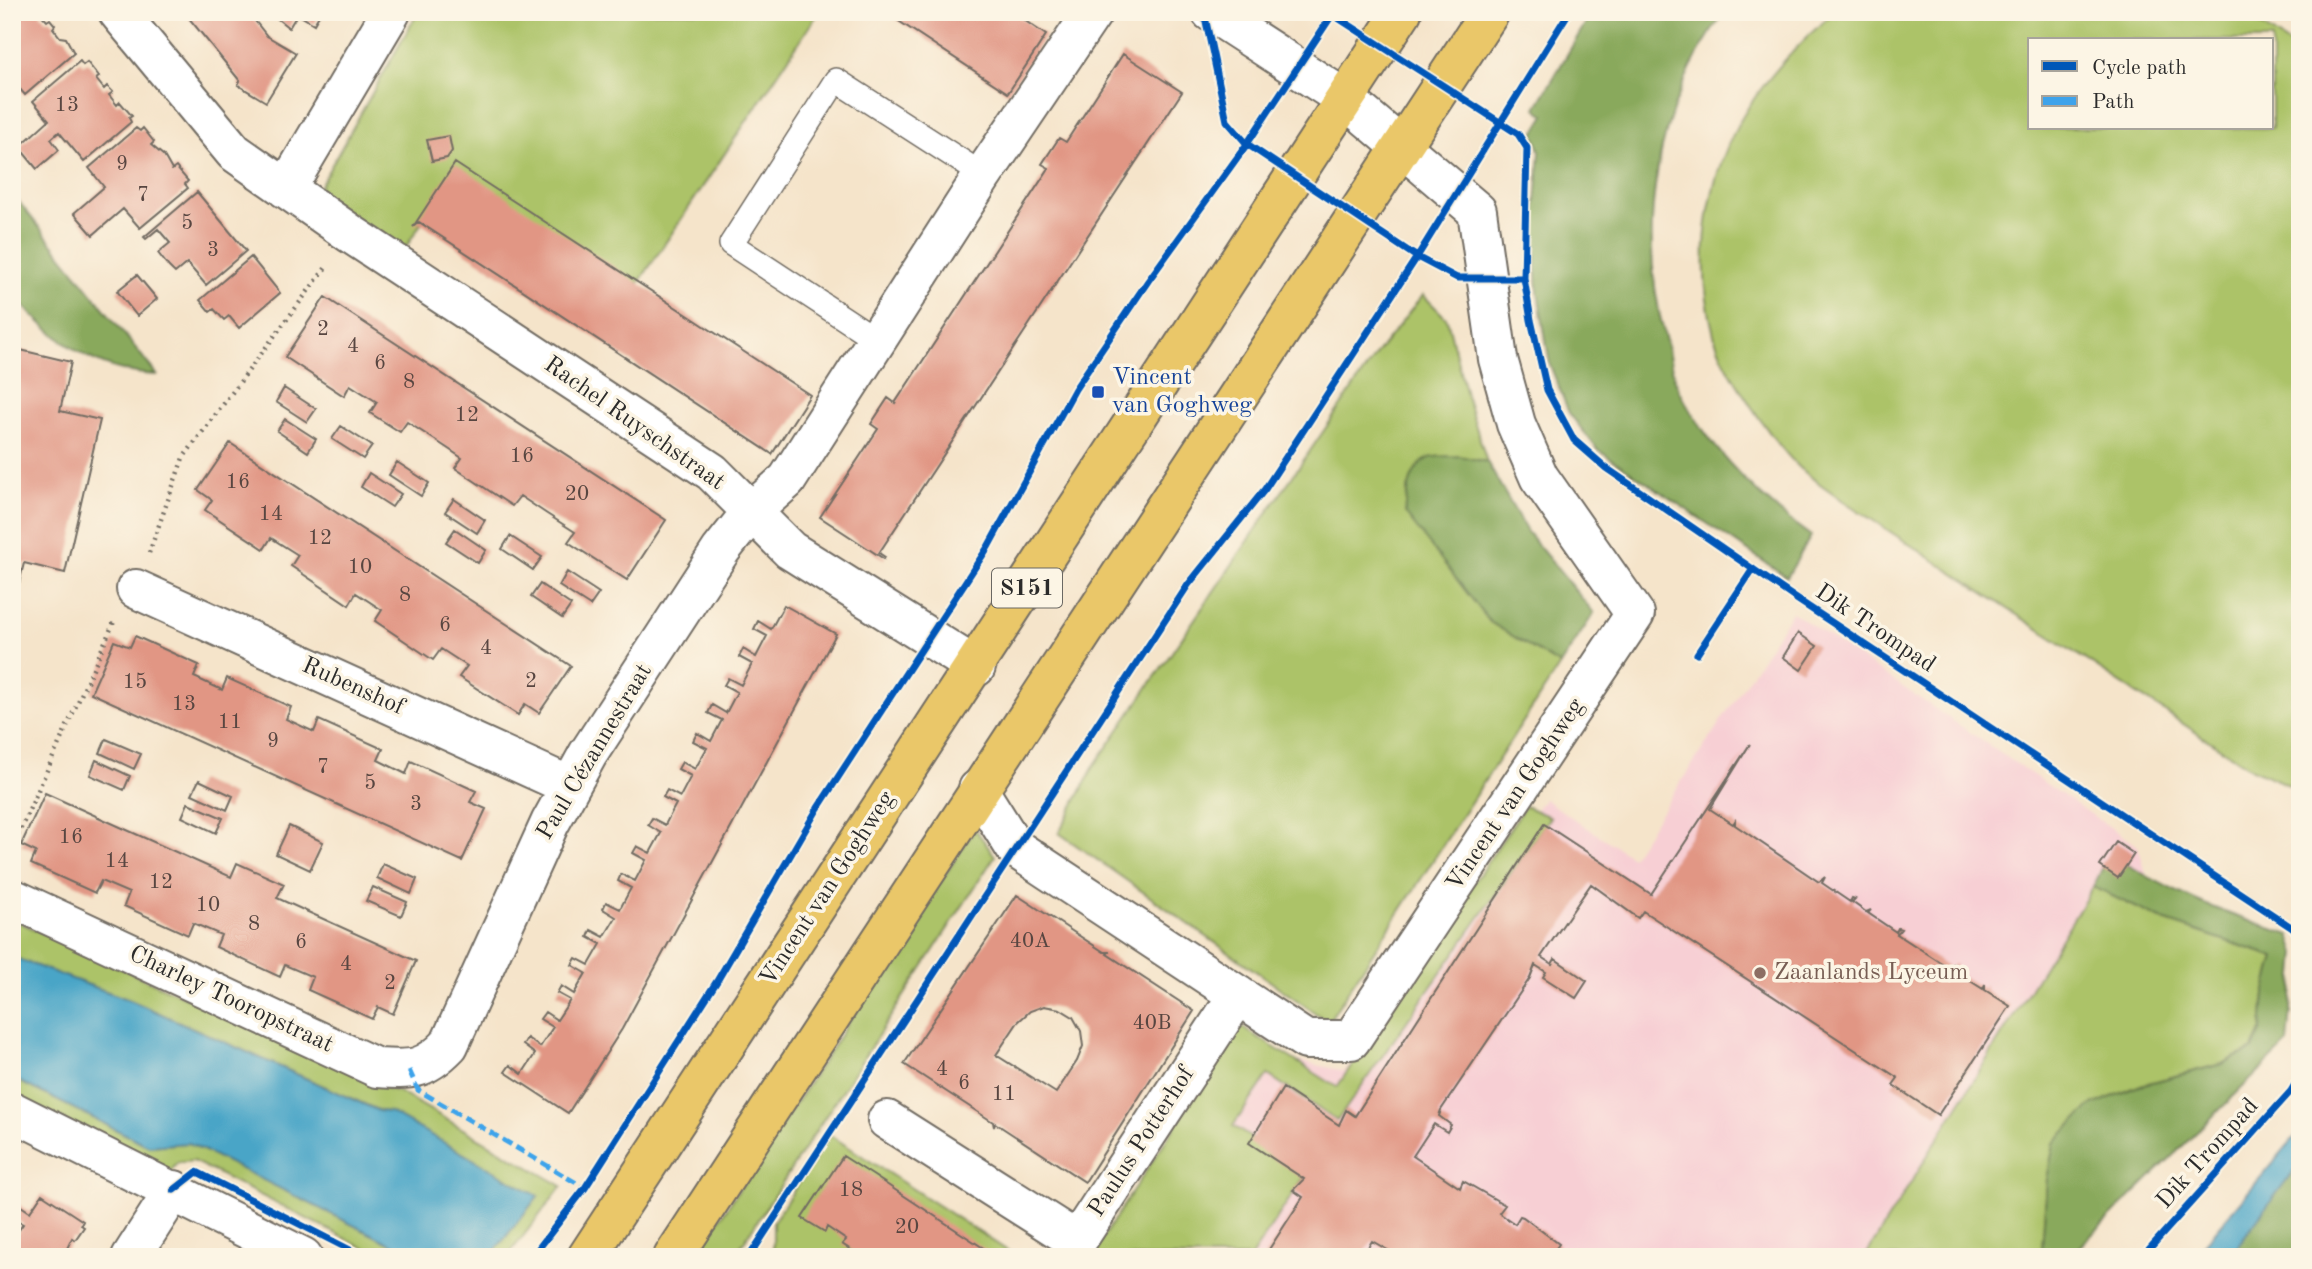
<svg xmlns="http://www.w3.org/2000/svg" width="2312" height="1269" font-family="'Old Standard TT',serif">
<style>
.built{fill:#f7cfd4}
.green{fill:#acc368;stroke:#6c774a;stroke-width:2;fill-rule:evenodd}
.forest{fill:#89a95c;stroke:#5a6a44;stroke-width:2}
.water{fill:#49a5c7;stroke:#3a6879;stroke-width:2}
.building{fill:#e19684;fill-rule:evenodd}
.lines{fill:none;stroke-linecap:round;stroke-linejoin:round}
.lane-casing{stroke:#726c63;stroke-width:26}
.street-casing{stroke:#726c63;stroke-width:42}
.primary-casing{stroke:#726c63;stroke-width:42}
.path{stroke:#726c63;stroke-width:4.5;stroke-dasharray:2 5;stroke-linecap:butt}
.lane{stroke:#fff;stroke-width:23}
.street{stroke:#fff;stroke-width:38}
.primary{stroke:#eac769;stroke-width:38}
.quiet{stroke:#3ea3eb;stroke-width:5;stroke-dasharray:10 5;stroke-linecap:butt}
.cycleway-casing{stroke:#fcf5e5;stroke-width:11}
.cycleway{stroke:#0057b8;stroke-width:7}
.transit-dot{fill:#1a4fb4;stroke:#fcf5e5;stroke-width:2.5}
.education-dot{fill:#8d6e63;stroke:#fcf5e5;stroke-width:2.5}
.labels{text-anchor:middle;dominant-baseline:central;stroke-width:7;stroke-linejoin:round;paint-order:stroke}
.number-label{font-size:21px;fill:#584641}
.shield{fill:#fcf5e5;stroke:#6a6863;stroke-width:2}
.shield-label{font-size:23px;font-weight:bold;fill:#2b2b2b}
.transit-label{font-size:24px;fill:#164399;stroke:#fcf5e5;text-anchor:start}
.street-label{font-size:24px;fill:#2b2b2b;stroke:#fcf5e5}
.education-label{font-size:24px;fill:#785e54;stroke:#fcf5e5;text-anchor:start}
</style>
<rect width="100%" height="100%" fill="#fcf5e5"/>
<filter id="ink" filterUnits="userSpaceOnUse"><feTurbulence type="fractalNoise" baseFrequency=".0143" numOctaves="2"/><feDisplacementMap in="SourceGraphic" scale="14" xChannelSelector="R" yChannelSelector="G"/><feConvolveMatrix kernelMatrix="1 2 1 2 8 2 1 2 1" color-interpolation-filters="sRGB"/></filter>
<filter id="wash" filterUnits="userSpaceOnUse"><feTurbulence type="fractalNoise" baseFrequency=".00686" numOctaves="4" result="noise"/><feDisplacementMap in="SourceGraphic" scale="28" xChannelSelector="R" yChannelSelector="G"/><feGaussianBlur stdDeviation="1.57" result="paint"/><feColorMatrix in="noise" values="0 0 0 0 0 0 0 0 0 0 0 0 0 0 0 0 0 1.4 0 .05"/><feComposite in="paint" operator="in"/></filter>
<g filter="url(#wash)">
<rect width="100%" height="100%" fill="#f5e4ca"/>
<path class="built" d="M1792,612l346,234 15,51 -229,360h-757l78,-207 100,21 199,-272 88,58z"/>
<path class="green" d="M418,12h401l-181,272 -182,-116 -60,95 -88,-56z
M1834,12h408l58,40v738l-48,-21 -410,-269c-15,-12 -33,-22 -46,-36 -24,-24 -74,-96 -82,-129 -21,-82 -7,-172 44,-242 22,-30 48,-56 76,-81zM2030,40h242v88h-242z
M1423,295l24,24 19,76 21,67 -28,-6 -41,12 -11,22 -1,23 84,109 70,43 -232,357 -269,-189 35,-67 283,-413z
M1525,806l25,11 -213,304 -69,-46 -35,51 73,48 -55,83h-161l150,-231 97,61z
M975,829l20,27 -261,401h-39z
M2093,887l70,33 112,37 -10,37 -3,35 -9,20 -31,15 -81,21 -51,21 -43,73 -5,70 -6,8h-171z
M12,919l376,170 9,2 165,95 -55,71h-17l48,-61 -148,-84 -10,-1 -250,-111 -118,-43z
M12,1078l137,68 40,-3 228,114h-35l-189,-96 -16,2 -6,9 -159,-76z
M830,1135l187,122h-244v-35z"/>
<path class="forest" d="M1592,12h133c-70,94 -90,216 -59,329 4,16 6,36 14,51 31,59 78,106 131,144l-24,41 -189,-127 -29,-37 -19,-48 -12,-72 -4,-64 6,-78 -6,-18 11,-18 -9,-7z
M12,193l145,182c-66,-3 -101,-36 -145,-80z
M1459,456l28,6 40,70 67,81 -34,52 -70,-43 -85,-109c2,-18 4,-47 25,-55 7,-3 20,-1 29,-2z
M2110,853c56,39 116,61 180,82l6,18 -8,90 -219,214h-33l6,-8 5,-70 7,-36 36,-37 51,-21 81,-21 31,-15 9,-20 3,-35 10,-37 -112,-37 -70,-33z
M2300,1162v95h-71l63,-84z"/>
<path class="water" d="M12,957l118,43 249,111 11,1 148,84 -48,61h-73l-228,-114 -40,3 -137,-68z
M2300,1131v31l-71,95h-36z"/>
<g id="blocks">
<path class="building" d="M12,12h27l8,9 3,-2 5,6 -2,3 7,9 6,1 8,15 -49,42 -13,-15z
M184,12h64l19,24 29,17 -30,49 -28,-17 2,-4z
M269,12h15l11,6 -6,10z
M294,12h27l-7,12z
M885,12h127l34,23 -38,58z
M1123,54l59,38 -303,461 6,4 -1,2 -64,-42 58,-88 -7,-5 17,-26 7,5 154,-235 -7,-4 17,-26 7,4z
M80,61l3,4 4,-3 12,15 -3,2 8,10 3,-3 6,6 -4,3 8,10 3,-3 12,14 -3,2 2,4 -47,40 -25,-30 -8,7 8,11 -22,19 -18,-22 30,-27 -16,-19z
M136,128l4,3 3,-3 11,14 -3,3 13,11 8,14 4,-3 12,14 -3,3 3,4 -48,40 -17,-19 -30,26 -19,-22 30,-26 -15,-19z
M449,136l3,15 -5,7 -15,3 -5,-21z
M455,163l355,232 -38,59 -353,-232 -6,5z
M197,192l49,59 -40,34 -19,-22 -12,10 -6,-6 -11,-14 12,-10 -12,-14 -12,10 -2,-2z
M251,257l29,36 -41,35 -10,-12 -5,4 -10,-11 -4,3 -10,-12z
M137,275l20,24 -20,17 -20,-25z
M325,297l341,223 -39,60 -59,-38 7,-10 -28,-18 -27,-18 -8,10 -57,-38 7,-10 -27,-18 -28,-18 -7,10 -30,-19 7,-11 -27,-17 -6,11 -59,-39z
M12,348l59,14 -11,49 40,9 -35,153 -41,-10 -11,45z
M284,388l32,21 -9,13 -31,-20z
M285,419l31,20 -8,13 -31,-21z
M341,426l31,20 -9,13 -31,-20z
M230,443l341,223 -32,47 -14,-9 -7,11 -59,-38 8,-11 -26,-17 -8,11 -58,-39 7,-11 -26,-17 -7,12 -58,-39 7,-11 -27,-17 -7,11 -59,-39 7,-10 -14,-10z
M397,462l32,21 -8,13 -32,-21z
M369,473l32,21 -9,13 -31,-20z
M454,499l31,21 -8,13 -32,-21z
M455,529l31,21 -8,13 -32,-21z
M510,536l32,21 -9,13 -31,-21z
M567,572l32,21 -9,13 -31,-20z
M540,584l31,21 -9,13 -31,-21z
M784,605l52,29 -214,395 -54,84 -63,-41 5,-7 12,9 13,-20 -12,-9 4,-7 13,9 13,-20 -13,-8 5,-7 12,8 13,-20 -13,-7 4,-7 13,8 12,-21 -14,-8 4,-7 13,7 12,-21 -13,-7 3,-7 13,7 12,-20 -13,-8 3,-7 14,7 11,-21 -13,-7 3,-7 14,7 11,-21 -13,-7 4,-7 13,7 11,-20 -13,-8 4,-7 13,7 11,-21 -13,-7 4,-7 13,7 11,-21 -13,-7 4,-7 13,7 12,-21 -14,-7 4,-8 14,8 11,-21 -14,-7 4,-8 14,8 11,-21 -13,-7 4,-7 13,7 11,-21 -13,-7 4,-8 13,8 11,-21 -13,-7 4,-8 13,8z
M1798,633l19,13 -16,24 -18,-13z
M135,636l64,29 -5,12 28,13 5,-12 64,29 -5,12 28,13 5,-12 64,29 -5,11 28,14 5,-13 65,30 -6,11 16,7 -24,52 -371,-168 23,-52 16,6z
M106,739l35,15 -7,15 -34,-16z
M1750,744l-40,65 23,15 2,-3v4l84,57 6,-5 -3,6 28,19 2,-4 3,1 -3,3 14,10 5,-2 -3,3 28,19 2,-4 3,1 -4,5 54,35 2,-5 3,1 -3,5 30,19 2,-5v6l25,16 -72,109 -45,-30 5,-7 -255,-167 -5,7 -47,-34 -50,73 11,7 3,-5 32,22 -11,17 -33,-21 3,-5 -11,-7 -5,13 -89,132 -2,6 12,9 -4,7 -13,-8 -21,32 47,32 3,-7 42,24 -6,8 16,11 5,-8 3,1 36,27 -4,6 10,7h-165l-28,-16 -10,16h-98l39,-60 -10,-7 11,-11 -55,-36 34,-55 56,37 7,-15 9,6 189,-292 107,70z
M96,760l34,16 -6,14 -34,-15z
M199,780l34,16 -6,14 -35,-16z
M45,793l186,84 6,-14 47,21 -7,14 139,63 -23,53 -15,-7 -6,12 -64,-29 5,-13 -28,-12 -5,12 -64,-30 5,-12 -28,-12 -5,12 -64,-29 5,-13 -28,-12 -6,12 -64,-29 5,-12 -15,-7z
M188,803l35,15 -7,15 -34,-16z
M289,826l34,16 -13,28 -34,-16z
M2116,842l18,12 -16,24 -18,-12z
M383,864l34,15 -6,15 -34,-16z
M373,887l34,15 -6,14 -35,-15z
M1017,895l87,57h5l-2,2 87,57 -109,171 -90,-59 -1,4 -1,-5 -89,-58zM1044,1006l16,3 13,8 8,14 2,15 -6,15 -21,32 -60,-38 22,-33 12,-11z
M843,1156l31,20 123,81h-135l-20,-13 4,-4 -19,-13 -2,5 -23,-14z
M42,1194l41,27 -2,4 3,2 -9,13 -3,-2 -9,19h-51v-17l11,-16 -11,-6v-18l18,12z"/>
</g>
</g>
<g filter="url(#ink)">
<use href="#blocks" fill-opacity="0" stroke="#726c63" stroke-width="2"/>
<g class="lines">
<g class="lane-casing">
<path id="lane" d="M877,340l-146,-96 105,-164 147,95"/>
</g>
<g class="street-casing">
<path id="street" d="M118,12l116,140 117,82 361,238 78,78 186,117
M286,189l105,-177
M136,589l434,197
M978,789l37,59 291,192h45l284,-426 -96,-137 -23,-53 -18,-65 -21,-148 -132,-112 -134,-87
M12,898l365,170c34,2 47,3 72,-23l101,-222 38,-69 133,-204 31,-39 35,-31 196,-305 110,-163
M12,1111l291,146
M887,1120l190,121 161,-246
M131,1257l43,-67"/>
</g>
<g class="primary-casing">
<path id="primary" d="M587,1257l815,-1245
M673,1257l817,-1245"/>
</g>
<path class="path" d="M149,553l34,-95 144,-192
M12,848l102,-226"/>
<use href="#lane" class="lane"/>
<use href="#street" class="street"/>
<use href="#primary" class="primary"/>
<path class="quiet" d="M409,1070l9,20 167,98"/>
<g class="cycleway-casing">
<path id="cycleway" d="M1204,12l23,109 20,23 170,113 40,21h67
M1329,12l189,122 9,14 -3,130 7,42 16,70 27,50 32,28 189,130 499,331 6,10
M1697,654l56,-85
M174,1190l23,-18 167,85
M532,1257l53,-69 132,-207 101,-173 170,-261 87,-158 73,-108 99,-137 87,-132
M749,1257l439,-672 77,-96 152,-232 152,-245
M2142,1257l149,-166 9,-15"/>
</g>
<use href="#cycleway" class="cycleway"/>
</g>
</g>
<rect class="transit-dot" x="1091" y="385" width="14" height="14" rx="3.5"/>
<circle class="education-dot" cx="1760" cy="973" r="7"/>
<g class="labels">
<g class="number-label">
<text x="67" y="105">13</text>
<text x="122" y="164">9</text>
<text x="143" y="195">7</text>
<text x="187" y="223">5</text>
<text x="213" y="250">3</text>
<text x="323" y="329">2</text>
<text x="353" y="346">4</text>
<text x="380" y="363">6</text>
<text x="409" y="382">8</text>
<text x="467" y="415">12</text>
<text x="522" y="456">16</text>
<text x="238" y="482">16</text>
<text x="577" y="494">20</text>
<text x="271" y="514">14</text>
<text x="320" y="538">12</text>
<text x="360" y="567">10</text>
<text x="405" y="595">8</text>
<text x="445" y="625">6</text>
<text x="486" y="648">4</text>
<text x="531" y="681">2</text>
<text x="135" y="682">15</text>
<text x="184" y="704">13</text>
<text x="230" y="722">11</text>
<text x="273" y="741">9</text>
<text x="323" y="767">7</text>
<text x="370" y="783">5</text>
<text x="416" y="804">3</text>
<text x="71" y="837">16</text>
<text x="117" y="861">14</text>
<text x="161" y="882">12</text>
<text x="208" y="905">10</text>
<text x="254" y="924">8</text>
<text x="1030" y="941">40A</text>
<text x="301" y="942">6</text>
<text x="346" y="964">4</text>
<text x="390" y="983">2</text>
<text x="1152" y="1023">40B</text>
<text x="942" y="1069">4</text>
<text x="964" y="1083">6</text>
<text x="1004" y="1094">11</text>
<text x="851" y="1190">18</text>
<text x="907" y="1227">20</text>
</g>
<rect class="shield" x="992" y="568.5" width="70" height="39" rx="5"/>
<g class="shield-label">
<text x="1027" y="588">S151</text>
</g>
<g class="transit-label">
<text x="1112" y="378">Vincent<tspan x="1112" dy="28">van Goghweg</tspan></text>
</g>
<g class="street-label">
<text transform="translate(634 424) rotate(35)">Rachel Ruyschstraat</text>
<text transform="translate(1875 629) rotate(34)">Dik Trompad</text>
<text transform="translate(353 687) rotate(24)">Rubenshof</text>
<text transform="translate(595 752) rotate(-59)">Paul Cézannestraat</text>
<text transform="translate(1516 795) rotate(-56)">Vincent van Goghweg</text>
<text transform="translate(828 889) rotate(-57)">Vincent van Goghweg</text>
<text transform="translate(231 1000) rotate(25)">Charley Tooropstraat</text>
<text transform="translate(1142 1142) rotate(-57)">Paulus Potterhof</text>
<text transform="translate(2208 1154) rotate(-48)">Dik Trompad</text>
</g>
<g class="education-label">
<text x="1774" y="973">Zaanlands Lyceum</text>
</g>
</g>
<rect width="2312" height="1269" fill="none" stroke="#fcf5e5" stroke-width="42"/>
<rect x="2028" y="38" width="245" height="91" fill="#fcf5e5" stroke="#a8a49b" stroke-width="2"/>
<rect x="2042" y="61" width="35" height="10" fill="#0057b8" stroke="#a8a49b" stroke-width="2"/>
<text x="2092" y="74" font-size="21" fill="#2b2b2b">Cycle path</text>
<rect x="2042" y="96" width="35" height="10" fill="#3ea3eb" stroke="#a8a49b" stroke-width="2"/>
<text x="2092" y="108" font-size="21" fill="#2b2b2b">Path</text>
</svg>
